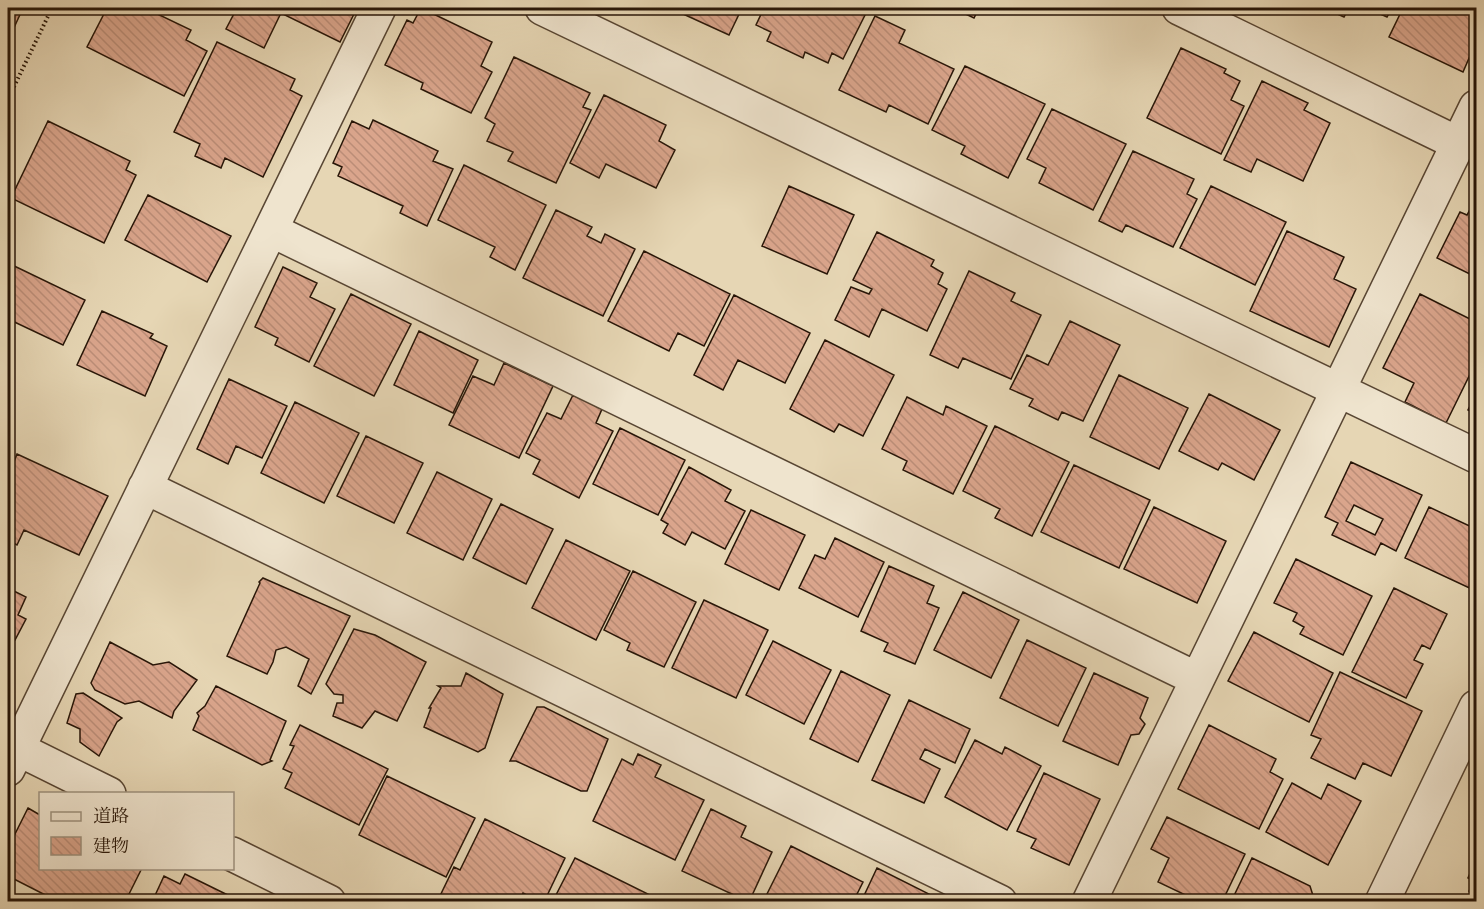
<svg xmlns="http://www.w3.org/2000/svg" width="1484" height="909" font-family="Alegreya,'Noto Serif JP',serif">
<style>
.building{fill:url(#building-back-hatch);stroke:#281608;stroke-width:1.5;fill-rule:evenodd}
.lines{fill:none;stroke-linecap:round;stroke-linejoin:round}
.minor-casing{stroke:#584633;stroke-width:36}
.path{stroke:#281608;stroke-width:4;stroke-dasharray:1.5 3;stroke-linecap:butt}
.minor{stroke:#efe4ce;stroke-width:33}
</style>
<defs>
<pattern id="building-back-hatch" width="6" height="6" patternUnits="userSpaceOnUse" patternTransform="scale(1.5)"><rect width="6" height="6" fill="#daa58c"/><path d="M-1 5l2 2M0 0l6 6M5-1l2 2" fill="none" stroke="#bb8d77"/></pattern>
</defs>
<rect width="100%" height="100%" fill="#e6d6b4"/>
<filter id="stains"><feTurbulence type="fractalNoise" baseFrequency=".00333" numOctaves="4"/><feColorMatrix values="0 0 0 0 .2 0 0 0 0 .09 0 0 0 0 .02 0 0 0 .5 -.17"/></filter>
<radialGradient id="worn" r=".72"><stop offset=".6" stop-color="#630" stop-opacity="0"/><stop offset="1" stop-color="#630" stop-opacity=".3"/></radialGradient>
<path class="building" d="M8,8h15l-11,24 -4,-2z
M107,8h38l46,22 -5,10 21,11 -23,45 -97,-49z
M237,8h120l-17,34 -59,-29 -17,35 -38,-19z
M421,8l71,34 -11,24 11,6 -21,41 -50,-24 2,-6 -38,-18 22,-45 6,3z
M670,8h72l-13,27z
M764,8h86l15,7 -22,44 -11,-6 -4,10 -23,-11 -2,6 -36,-17 4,-9 -15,-7z
M953,8h26l-5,10z
M1324,8h25l-5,9z
M1367,8h25l-5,9z
M1403,8h73v34l-13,30 -74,-35z
M875,16l30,14 -6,13 55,26 -26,55 -39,-19 -3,7 -47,-22z
M217,42l78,37 -5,11 12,6 -39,81 -38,-19 -4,10 -26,-12 5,-12 -26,-12z
M1181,48l45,21 -2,4 16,8 -9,19 13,6 -23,48 -74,-36z
M514,57l76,36 -7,14 8,3 -35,73 -48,-22 5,-9 -26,-11 8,-17 -10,-6z
M965,66l80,38 -37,74 -47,-24 4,-8 -33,-16z
M1262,81l46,22 -4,7 26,13 -27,58 -46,-22 -6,13 -27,-12z
M604,95l62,30 -7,16 16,9 -19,38 -50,-24 -7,14 -29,-15z
M1052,109l74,35 -33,66 -54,-27 7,-15 -19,-9z
M373,120l65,31 -5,10 20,8 -26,57 -27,-13 3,-7 -65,-30 4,-9 -9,-4 19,-42 17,8z
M48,121l82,40 -4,9 10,5 -32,68 -93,-45z
M1133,151l61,28 -7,15 10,5 -24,48 -47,-22 -4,7 -23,-11z
M464,165l82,40 -31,65 -25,-13 5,-10 -57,-27z
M789,186l65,29 -27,59 -65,-28z
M1211,186l75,36 -31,63 -75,-37z
M148,195l83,41 -24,46 -82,-42z
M1474,202l2,1v74l-39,-19 23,-46 7,3z
M556,210l36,17 -5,9 14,7 4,-9 30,15 -32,67 -80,-38z
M1287,231l57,26 -10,22 22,10 -27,58 -79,-36z
M877,232l57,28 -3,6 12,7 -5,11 9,5 -20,42 -45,-22 -13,28 -34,-17 16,-33 18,7 3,-5 -19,-9z
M644,251l86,43 -26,52 -26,-13 -9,18 -61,-30z
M8,263l77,37 -22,45 -55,-26z
M283,267l34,16 -7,14 25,12 -26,53 -34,-17 3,-7 -23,-11z
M969,271l46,22 -4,8 30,14 -30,64 -48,-21 -5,10 -28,-13z
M351,294l60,30 -37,72 -60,-30z
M1420,294l56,28v40l-30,61 -41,-21 9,-19 -31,-15z
M734,295l76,38 -25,50 -47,-23 -15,30 -29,-15z
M102,311l51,23 -3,4 17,8 -22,50 -68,-31z
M1070,321l50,24 -37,76 -21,-9 -4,8 -29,-14 4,-7 -23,-10 17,-34 21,10z
M419,331l59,29 -25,53 -59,-28z
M825,340l69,35 -31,61 -24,-12 -5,8 -44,-23z
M504,363l49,23 -34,72 -70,-33 24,-49 21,9z
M1119,375l69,33 -29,61 -69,-32z
M229,379l58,27 -25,52 -26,-12 -8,18 -31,-15z
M1209,394l71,36 -26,50 -32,-17 -4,7 -39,-19z
M1476,394v20l-8,-4z
M573,395l29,14 -6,14 17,8 -34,67 -46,-24 7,-14 -14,-7 21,-40 14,6z
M907,397l36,18 3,-9 41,20 -34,68 -50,-24 4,-9 -25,-12z
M295,402l64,31 -35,70 -63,-30z
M995,426l74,36 -37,74 -37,-18 5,-9 -37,-18z
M620,428l65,32 -27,55 -65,-31z
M366,436l57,27 -29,60 -57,-27z
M17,454l91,42 -29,59 -55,-25 -7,15 -9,-5v-63z
M1351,462l71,33 -26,56 -15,-8 -6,12 -43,-20 6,-12 -13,-6zM1354,505l29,14 -8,16 -29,-14z
M1074,465l76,35 -31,68 -78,-36z
M689,467l42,23 -6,11 20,10 -20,38 -33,-17 -7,13 -22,-12 5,-9 -7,-4z
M437,472l55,27 -29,61 -56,-27z
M501,504l52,25 -27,55 -53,-26z
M1154,507l72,34 -29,62 -73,-34z
M1429,507l47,22v62l-71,-33z
M751,510l54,25 -26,55 -54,-26z
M835,538l49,24 -26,55 -59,-29 16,-33 10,4z
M566,540l64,31 -34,69 -64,-32z
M1296,559l76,37 -29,59 -43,-21 4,-7 -11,-6 4,-8 -23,-10z
M889,566l45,20 -7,17 12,5 -24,56 -31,-13 4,-8 -27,-12z
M633,571l63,31 -32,65 -37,-17 3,-7 -26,-13z
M263,578l87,38 -39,78 -13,-8 11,-27 -23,-12 -10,3 -3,12 -6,12 -40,-18 33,-73 -1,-1z
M8,588l18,9 -8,18 8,4 -11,21 -7,-3z
M1394,588l53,26 -17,35 -8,-4 -8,15 9,4 -17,34 -54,-26z
M963,592l56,28 -28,58 -57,-28z
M704,600l64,30 -32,68 -64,-30z
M354,629l21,6 51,27 -29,59 -22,-10 -13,17 -29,-12 4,-13h6v-8l-9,-1 -8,-10z
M1254,632l79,41 -24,49 -81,-41z
M1027,640l59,28 -28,58 -58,-28z
M773,641l58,29 -27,54 -58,-29z
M110,642l43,23 16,-3 28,18 -23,31 -2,7 -33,-17 -14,3 -30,-14 -4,-7z
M841,671l49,24 -32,67 -48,-23z
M1340,672l82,39 -31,65 -28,-13 -8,16 -44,-21 10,-19 -10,-4z
M466,673l37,21 -18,54 -7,4 -54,-25 7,-19h-2l12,-20 -3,-2h23z
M1094,673l54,25 -8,20 5,6 -6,10 -8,1 -13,30 -55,-24z
M216,686l70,35 -16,39 2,1 -10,4 -69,-35 6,-14 -2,-3 8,-7z
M83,693l39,25 -5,4 -18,34 -19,-14v-13l-13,-6 9,-29z
M909,700l61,29 -15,34 -30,-14 -5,10 20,10 -16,34 -52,-23z
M537,707h7l64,32 -21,52h-6l-65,-30h-6z
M300,725l88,44 -29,56 -74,-37 7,-15 -9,-4 11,-23 -4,-1z
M1209,725l67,34 -6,13 13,7 -24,50 -81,-40z
M975,740l27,14 3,-7 36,19 -34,64 -62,-33z
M638,754l23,11 -6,12 49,23 -29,60 -82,-39 29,-62 11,6z
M1044,773l56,26 -31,66 -38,-17 5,-9 -19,-8z
M387,776l88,42 -29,59 -87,-42z
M1292,783l29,16 7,-15 33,17 -33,64 -62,-33z
M28,808l12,7v53h102l-17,34h-22l-12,-7 -3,7h-14l-9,-5 -2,5h-4l-51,-26v-28z
M711,809l35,17 -5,11 31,15 -23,50 -67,-31z
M1167,817l78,37 -23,48h-22l-42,-20 11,-24 -18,-9z
M485,819l80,39 -21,44h-4l-17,-9 -4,9h-82l17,-35 6,3z
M791,846l72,36 -10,20h-90z
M575,858l83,41 -2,3h-87l-13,-7z
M1252,858l58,28 5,16h-84z
M1476,860v34l-7,-3 5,-10 -6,-3z
M877,868l52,26 -3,8h-65z
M185,874l57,28h-90l12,-26 16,8z"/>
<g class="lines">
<g class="minor-casing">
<path id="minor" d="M542,8l934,448
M1179,8l280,136
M271,230l926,449
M145,487l855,415
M8,744l101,50
M8,769l371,-761
M232,854l97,48
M1089,902l387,-795
M1382,902l94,-195"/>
</g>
<path class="path" d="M8,99l44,-91"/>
<use href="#minor" class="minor"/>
</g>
<rect width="1484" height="909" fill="none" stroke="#e6d6b4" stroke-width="30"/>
<rect x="9" y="9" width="1466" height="891" fill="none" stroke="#281608" stroke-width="3"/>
<rect x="15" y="15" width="1454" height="879" fill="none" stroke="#281608" stroke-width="1.5"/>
<rect x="39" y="792" width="195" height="78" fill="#efe4ce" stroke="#9f927f" stroke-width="1.5"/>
<rect x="51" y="812" width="30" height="9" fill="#efe4ce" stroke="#9f927f" stroke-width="1.5"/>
<text x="93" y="822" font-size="18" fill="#281608">道路</text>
<rect x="51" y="837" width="30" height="18" fill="url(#building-back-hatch)" stroke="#9f927f" stroke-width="1.5"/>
<text x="93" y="852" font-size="18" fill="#281608">建物</text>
<rect width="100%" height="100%" filter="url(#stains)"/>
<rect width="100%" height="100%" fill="url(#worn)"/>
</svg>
